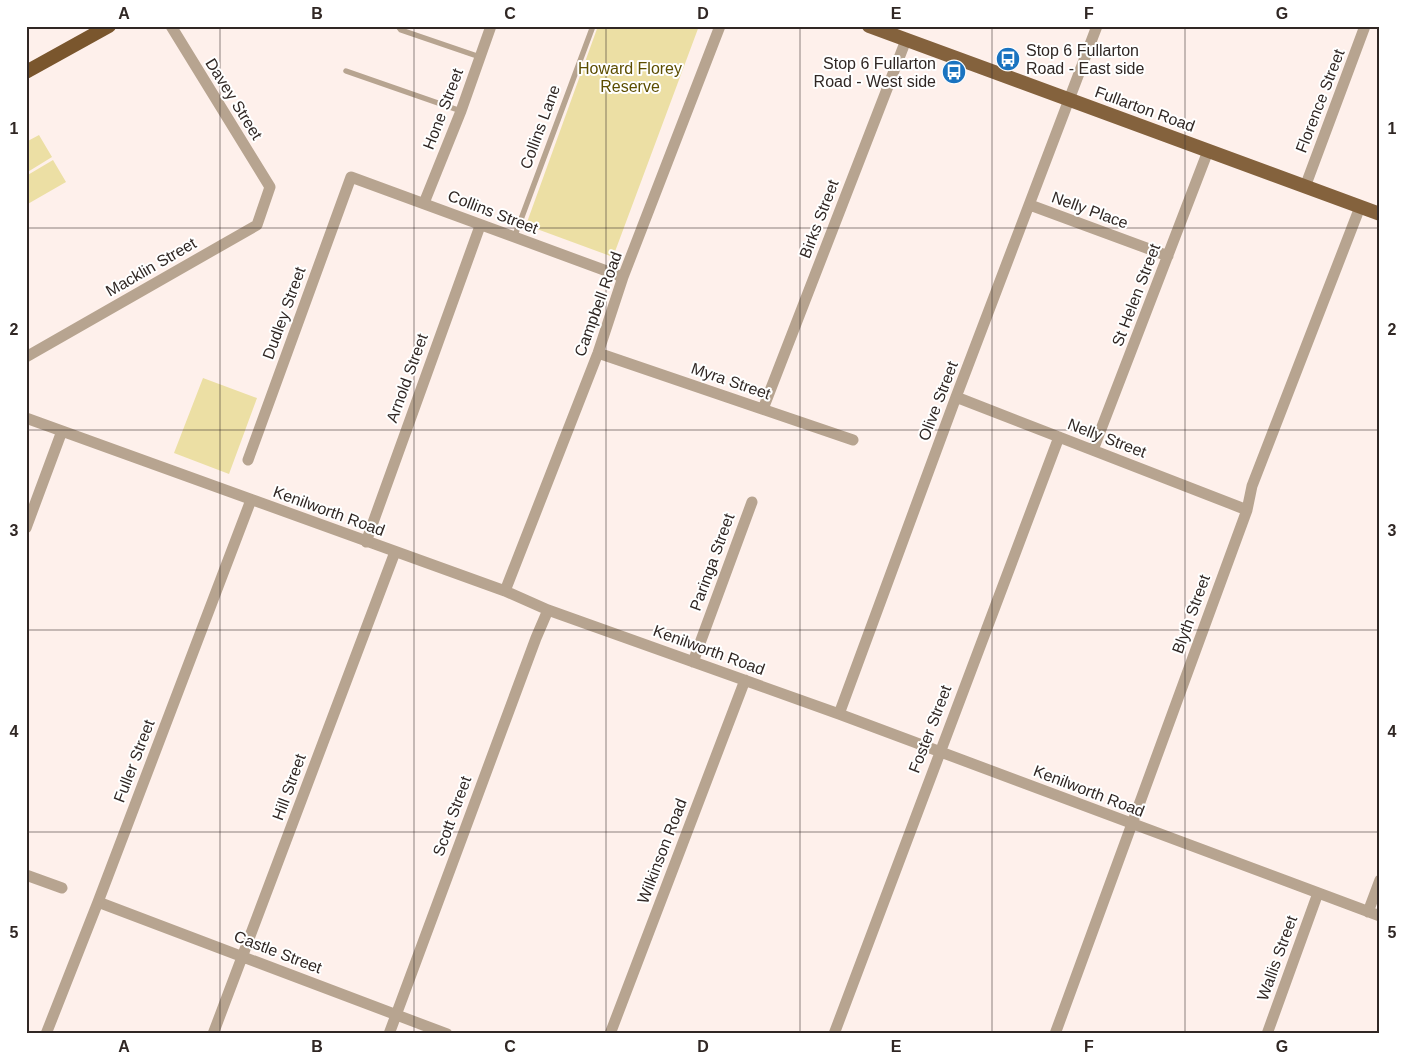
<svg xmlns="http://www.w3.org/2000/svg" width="1406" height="1060" font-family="Arial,sans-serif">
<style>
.green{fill:#ecdfa4}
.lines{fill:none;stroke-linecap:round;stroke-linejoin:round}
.service{stroke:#b7a490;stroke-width:5.5}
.minor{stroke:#b7a490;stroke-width:11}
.primary{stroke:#84623d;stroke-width:14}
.trunk{stroke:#7a562d;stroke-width:14}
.grid{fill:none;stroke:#302724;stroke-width:1;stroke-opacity:0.55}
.labels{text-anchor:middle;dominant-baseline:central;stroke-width:4;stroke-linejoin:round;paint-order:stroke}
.poi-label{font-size:16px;fill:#302724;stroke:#fff;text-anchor:start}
.park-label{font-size:16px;fill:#5c4d00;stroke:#fff}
.street-label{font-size:16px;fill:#302724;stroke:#fff}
.neatline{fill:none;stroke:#302724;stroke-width:2}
.grid-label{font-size:16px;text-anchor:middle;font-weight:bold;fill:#302724}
</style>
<rect width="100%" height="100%" fill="#fef0eb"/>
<path class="green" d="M598,26h101l-86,231 -87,-32z
M39,135l13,22 -26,16v-31z
M53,160l13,22 -40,23v-29z
M203,378l54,20 -28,76 -55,-21z"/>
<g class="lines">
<path class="service" d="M398,26l3,4 79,27
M346,71l115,40
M514,238l79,-212"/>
<path class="minor" d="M1305,187l60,-161
M424,203l37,-92 30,-85
M1030,205l138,51
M598,353l255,87
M26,357l231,-132 13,-38 -99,-161
M956,397l291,113
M763,409l143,-369
M26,418l479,173 43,19 291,104 541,202
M1093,450l115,-299
M248,460l103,-283 272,100
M26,528l36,-97
M366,542l114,-316
M505,591l93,-238 25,-76 97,-251
M693,662l59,-160
M839,714l117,-317 141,-371
M26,875l36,13
M98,902l349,132
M1368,912l12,-32
M46,1034l52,-132 153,-402
M213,1034l182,-482
M389,1034l147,-396 12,-28
M610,1034l135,-354
M834,1034l225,-597
M1055,1034l192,-524 5,-24 108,-279
M1267,1034l51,-141"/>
<path class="primary" d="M869,26l511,188"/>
<path class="trunk" d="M26,72l83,-46"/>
</g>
<path class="grid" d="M220,26v1008M414,26v1008M606,26v1008M800,26v1008M992,26v1008M1185,26v1008M26,228h1354M26,430h1354M26,630h1354M26,832h1354"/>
<defs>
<g id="bus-disc" transform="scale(1.25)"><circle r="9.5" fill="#1a73c0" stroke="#fff"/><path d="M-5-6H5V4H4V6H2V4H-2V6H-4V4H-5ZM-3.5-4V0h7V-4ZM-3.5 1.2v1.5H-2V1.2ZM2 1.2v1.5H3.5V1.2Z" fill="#fff"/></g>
</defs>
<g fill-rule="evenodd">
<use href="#bus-disc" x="1008" y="59"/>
<use href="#bus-disc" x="954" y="72"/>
</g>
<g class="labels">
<g class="poi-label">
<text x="1026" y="50">Stop 6 Fullarton<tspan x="1026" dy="18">Road - East side</tspan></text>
<text x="936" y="63" text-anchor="end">Stop 6 Fullarton<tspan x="936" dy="18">Road - West side</tspan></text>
</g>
<g class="park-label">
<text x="630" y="68">Howard Florey<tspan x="630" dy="18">Reserve</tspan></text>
</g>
<g class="street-label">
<text transform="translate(234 99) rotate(58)">Davey Street</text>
<text transform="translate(1320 101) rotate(-69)">Florence Street</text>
<text transform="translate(443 109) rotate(-69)">Hone Street</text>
<text transform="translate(1145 109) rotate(20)">Fullarton Road</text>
<text transform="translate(540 127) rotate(-70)">Collins Lane</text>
<text transform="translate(1090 210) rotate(20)">Nelly Place</text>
<text transform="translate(493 212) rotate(21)">Collins Street</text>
<text transform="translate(819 219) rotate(-69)">Birks Street</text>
<text transform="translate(151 267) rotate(-30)">Macklin Street</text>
<text transform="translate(1136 295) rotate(-69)">St Helen Street</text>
<text transform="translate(598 304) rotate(-70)">Campbell Road</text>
<text transform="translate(284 313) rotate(-70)">Dudley Street</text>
<text transform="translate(407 378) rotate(-70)">Arnold Street</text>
<text transform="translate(731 381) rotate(19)">Myra Street</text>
<text transform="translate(938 401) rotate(-69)">Olive Street</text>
<text transform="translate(1107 438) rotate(21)">Nelly Street</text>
<text transform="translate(329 511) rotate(20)">Kenilworth Road</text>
<text transform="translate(712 562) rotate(-70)">Paringa Street</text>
<text transform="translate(1191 614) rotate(-70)">Blyth Street</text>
<text transform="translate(709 650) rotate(20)">Kenilworth Road</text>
<text transform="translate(930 729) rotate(-69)">Foster Street</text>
<text transform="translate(134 761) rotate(-69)">Fuller Street</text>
<text transform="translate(289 787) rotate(-70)">Hill Street</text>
<text transform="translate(1089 791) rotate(21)">Kenilworth Road</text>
<text transform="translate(452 816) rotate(-70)">Scott Street</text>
<text transform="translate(662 851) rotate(-69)">Wilkinson Road</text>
<text transform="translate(278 952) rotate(21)">Castle Street</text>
<text transform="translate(1277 958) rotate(-70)">Wallis Street</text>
</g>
</g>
<rect width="1406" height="1060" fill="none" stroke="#ffffff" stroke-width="55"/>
<rect x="28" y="28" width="1350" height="1004" class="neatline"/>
<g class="grid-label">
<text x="124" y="19">A</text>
<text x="317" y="19">B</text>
<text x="510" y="19">C</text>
<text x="703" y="19">D</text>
<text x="896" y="19">E</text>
<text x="1089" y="19">F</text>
<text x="1282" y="19">G</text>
<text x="14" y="134">1</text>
<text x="1392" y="134">1</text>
<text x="14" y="335">2</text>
<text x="1392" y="335">2</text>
<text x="14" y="536">3</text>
<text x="1392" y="536">3</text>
<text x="14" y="737">4</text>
<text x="1392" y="737">4</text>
<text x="14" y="938">5</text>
<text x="1392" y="938">5</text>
<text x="124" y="1052">A</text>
<text x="317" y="1052">B</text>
<text x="510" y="1052">C</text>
<text x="703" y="1052">D</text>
<text x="896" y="1052">E</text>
<text x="1089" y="1052">F</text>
<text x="1282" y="1052">G</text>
</g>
</svg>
